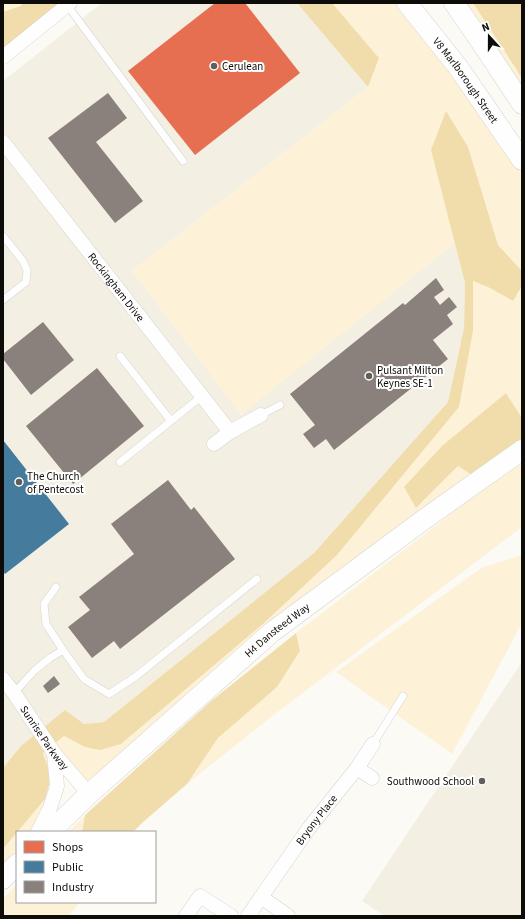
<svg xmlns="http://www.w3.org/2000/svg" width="525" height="919" font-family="'Source Sans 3',sans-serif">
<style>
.built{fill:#f4efe3}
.green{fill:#fdf2d8}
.forest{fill:#f1ddab}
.shops{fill:#e76f51}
.public{fill:#457b9d}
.industry{fill:#8a817c}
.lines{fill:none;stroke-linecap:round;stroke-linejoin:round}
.lane-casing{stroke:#d5d4d0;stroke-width:8}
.street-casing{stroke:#d5d4d0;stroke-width:15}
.secondary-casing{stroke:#d5d4d0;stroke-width:21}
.lane{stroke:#fffefe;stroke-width:7}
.street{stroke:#fffefe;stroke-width:14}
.secondary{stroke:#fffefe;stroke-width:20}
.poi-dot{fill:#615f5c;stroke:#fff;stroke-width:1.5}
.labels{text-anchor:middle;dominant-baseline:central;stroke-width:4;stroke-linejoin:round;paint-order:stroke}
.poi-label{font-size:11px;fill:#0d0c09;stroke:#fff;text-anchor:start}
.street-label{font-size:11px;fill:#0d0c09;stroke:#fff}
</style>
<rect width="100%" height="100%" fill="#fcfaf5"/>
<path class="built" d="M102,3h195l71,84 -236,184 109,143 214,-171 10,40 -1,45 -16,74 -134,151 -210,169 -20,2 -63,22 -18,22v-687z
M522,662v254h-137l-23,-15z"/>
<path class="green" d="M3,3h20l-3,2 -17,7z
M332,3h75l115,157v111l-24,-26 -30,-98 -37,3 24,93 -214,172 -109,-144 236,-184 11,-29z
M454,3h19l49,76v25z
M473,281l17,7 23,13 9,-15v132l-16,-25 -89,115 41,-42 22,14 -54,38 -337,276 -35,-40 3,32 -19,46h-21l28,-33 6,-22 -8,-23 21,-18 21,11 36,-3 143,-121 73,-68 122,-148 14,-76z
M517,463l5,5v59l-251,190 -84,67 31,-46 59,-51 23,-36 -4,-18z
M522,555v68l-70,131 -116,-82 145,-104z
M85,815l-3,17h-14z
M17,832v32l-14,15v-30z
M17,884v18h63l-11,14h-66v-17z"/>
<path class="forest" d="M23,3h47l-67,54v-45l17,-6z
M297,3h35l47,55 -11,29z
M473,3h49v76l-6,-10z
M446,111l22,36 30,98 24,26v15l-9,15 -23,-13 -17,-7v50l-14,76 -122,148 -73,68 -143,121 -21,6 -15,-3 -21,-11 -21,17 8,24 -6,22 -42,50v-81l18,-22 44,-36 19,14 20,-2 210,-169 134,-151 16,-74 1,-45 -34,-133z
M506,393l16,25v32l-42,30 -22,-14 -42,42 -12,-21 38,-41z
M296,633l4,18 -23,36 -59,51 -31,46 -45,39 -9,9h-51l3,-17 125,-113z"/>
<path class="shops" d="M215,3h30l55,70 -105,82 -67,-84z"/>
<path class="public" d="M3,440l66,84 -64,50 -2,-3z"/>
<path class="industry" d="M108,93l19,25 -31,24 47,59 -28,22 -67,-85z
M436,278l8,12 -10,7 6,8 9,-8 8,10 -10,8 6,9 -20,16 15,19 -114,91 -8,-11 -12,9 -11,-14 12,-9 -25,-31 113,-91 2,2z
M43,322l31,38 -43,35 -28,-36v-5z
M97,368l47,58 -71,58 -47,-58z
M168,480l23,30 3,-3 41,52 -115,90 -6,-8 -22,17 -24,-31 22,-17 -11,-13 55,-43 -23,-30z
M54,676l6,8 -12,9 -5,-7z"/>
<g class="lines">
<g class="lane-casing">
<path id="lane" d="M67,5l116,156
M3,236l20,25 4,9 -1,12 -23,18
M120,356l51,65
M261,415l19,-10
M120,462l82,-66
M63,650l21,29 25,15 26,-17 122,-98
M14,693l21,-23 15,-12 13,-8 -17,-26 -2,-20 12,-17
M373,744l30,-48"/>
</g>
<g class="street-casing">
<g id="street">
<path d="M3,57l67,-54"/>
<path id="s1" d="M3,142l227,290"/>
<path d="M214,444l16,-12 31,-17"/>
<path id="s2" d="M3,679l11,14 40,60 35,41"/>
<path d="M357,768l15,10"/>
<path d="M38,832l12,-24 7,-22 -3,-33"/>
<path d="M261,897l27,19"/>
<path d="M186,916l14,-20 31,20"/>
<path id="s3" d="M248,916l61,-88 48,-60 16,-24"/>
</g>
</g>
<g class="secondary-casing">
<g id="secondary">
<path id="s4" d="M407,3l51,64 64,93"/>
<path d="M454,3l27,39 41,62"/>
<path id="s5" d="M50,832l39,-38 183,-162 154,-114 96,-68"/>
<path d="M3,879l14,-15"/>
</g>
</g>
<use href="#lane" class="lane"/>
<use href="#street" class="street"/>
<use href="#secondary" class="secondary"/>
</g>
<g class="poi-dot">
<circle cx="214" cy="66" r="4"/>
<circle cx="369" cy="376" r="4"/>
<circle cx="19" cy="482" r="4"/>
<circle cx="482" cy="781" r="4"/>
</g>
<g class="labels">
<g class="poi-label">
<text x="222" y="66">Cerulean</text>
<text x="377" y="370">Pulsant Milton<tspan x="377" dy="13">Keynes SE-1</tspan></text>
<text x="27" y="476">The Church<tspan x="27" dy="13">of Pentecost</tspan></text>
<text x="474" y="781" text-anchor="end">Southwood School</text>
</g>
<g class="street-label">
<text stroke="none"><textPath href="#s4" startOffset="97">V8 Marlborough Street</textPath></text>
<text stroke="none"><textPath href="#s1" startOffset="184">Rockingham Drive</textPath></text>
<text stroke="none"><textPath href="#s5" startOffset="304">H4 Dansteed Way</textPath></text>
<text stroke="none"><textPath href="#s2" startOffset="72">Sunrise Parkway</textPath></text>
<text stroke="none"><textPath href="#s3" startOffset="118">Bryony Place</textPath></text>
</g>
</g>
<rect width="525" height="919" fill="none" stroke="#0d0c09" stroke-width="8"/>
<rect x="16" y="831" width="140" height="72" fill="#ffffff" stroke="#9e9e9d"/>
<rect x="24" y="841" width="20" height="12" fill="#e76f51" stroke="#9e9e9d"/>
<text x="52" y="851" font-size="12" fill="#0d0c09">Shops</text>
<rect x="24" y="861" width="20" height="12" fill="#457b9d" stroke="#9e9e9d"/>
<text x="52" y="871" font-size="12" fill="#0d0c09">Public</text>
<rect x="24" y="881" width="20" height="12" fill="#8a817c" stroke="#9e9e9d"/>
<text x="52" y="891" font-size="12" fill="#0d0c09">Industry</text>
<g transform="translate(489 36) rotate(339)" stroke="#ffffff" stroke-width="3" paint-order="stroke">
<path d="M0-3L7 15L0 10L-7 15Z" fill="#0d0c09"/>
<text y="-6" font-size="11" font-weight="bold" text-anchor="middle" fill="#0d0c09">N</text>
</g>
</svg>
